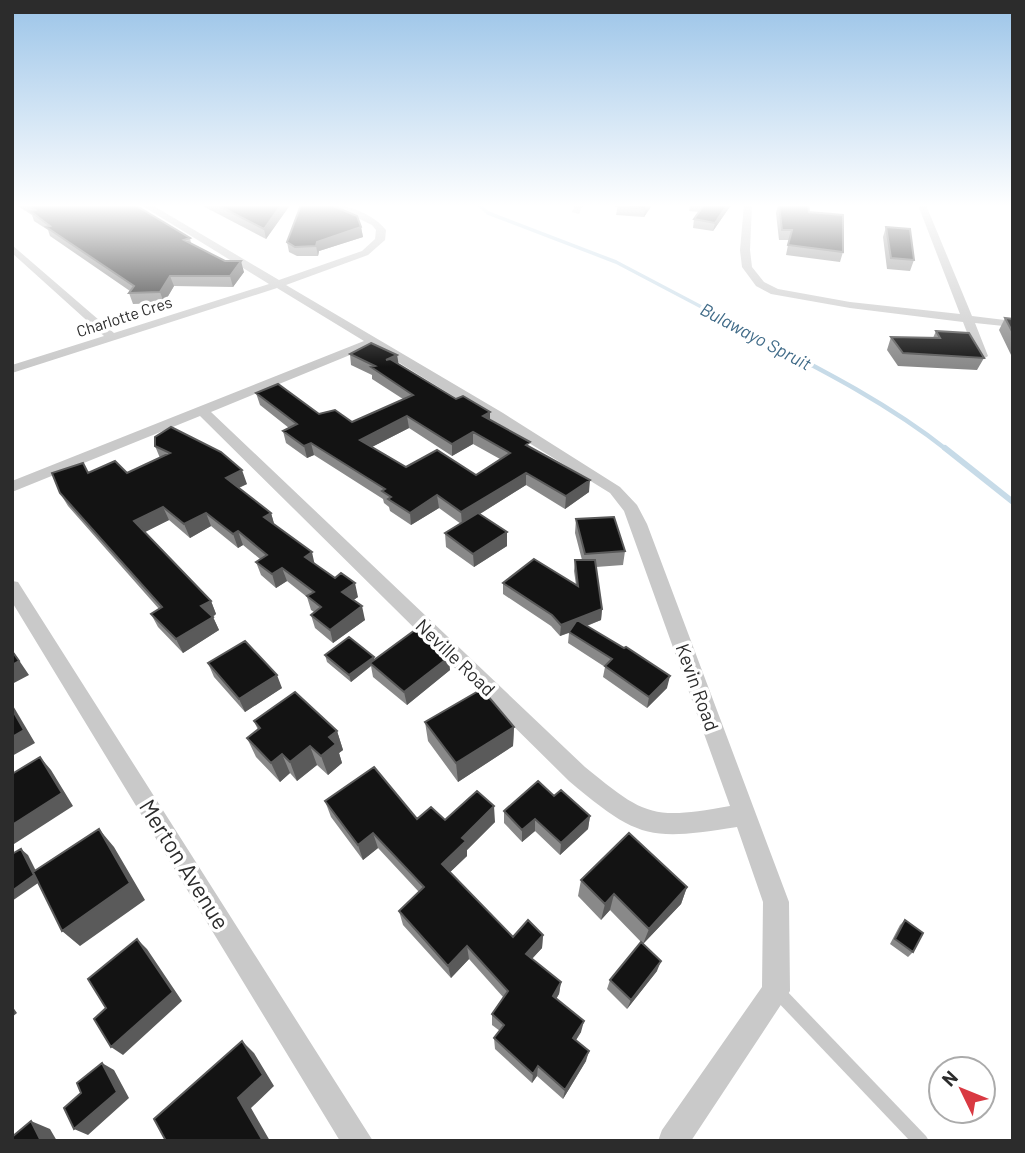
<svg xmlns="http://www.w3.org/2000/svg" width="1025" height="1153" font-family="Barlow,sans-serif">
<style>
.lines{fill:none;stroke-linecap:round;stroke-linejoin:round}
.stream-far2{stroke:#c7dbe8;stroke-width:3.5}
.stream-far1{stroke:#c7dbe8;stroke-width:4.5}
.stream{stroke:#c7dbe8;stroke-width:6}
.lane{fill:#c9c9c9;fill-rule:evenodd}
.street{fill:#c9c9c9;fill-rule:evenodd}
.wall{fill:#898989;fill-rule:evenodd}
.shaded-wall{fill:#5a5a5a}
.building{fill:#131313;stroke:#5a5a5a;stroke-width:2;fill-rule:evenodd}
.labels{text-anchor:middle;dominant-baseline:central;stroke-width:7;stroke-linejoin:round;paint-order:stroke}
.far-street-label{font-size:16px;fill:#2c2c2c;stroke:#fff}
.far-water-label{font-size:18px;font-style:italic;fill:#406b88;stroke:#fff}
.street-label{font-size:19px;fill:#2c2c2c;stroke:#fff}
.near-street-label{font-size:23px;fill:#2c2c2c;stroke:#fff}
</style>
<rect width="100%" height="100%" fill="#fff"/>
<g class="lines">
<path class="stream-far2" d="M479,205l9,8 128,49 95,50"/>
<path class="stream-far1" d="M708,311c81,43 167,82 239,139"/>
<path class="stream" d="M945,448l68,54"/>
<path class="lane" d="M778,985l5,2 143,149 3,5h-19l-137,-144 -2,-5 2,-5z"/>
<path class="street" d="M141,205h11l127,75 83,-29 13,-12 1,-9 -4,-5 -41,-20c19,0 43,10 55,25l-1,10 -17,15 -82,30 217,128 117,74 17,18 10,19 142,378 1,89 -99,150h-33l4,-11 100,-143 1,-85 -26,-75c-88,14 -99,12 -168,-46l-369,-365 -188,76v-11l352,-140 -87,-53 -265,85v-8l92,-29 -92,-83v-8l102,88 155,-49zM372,346l238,147 14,18 106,295c-78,14 -85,10 -145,-39l-374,-355z
M575,205h8l-4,9 -7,-2z
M744,205h8l-2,45 2,17 12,15 14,7 72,13 110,12 -42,-109h8l46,111 41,5v6l-38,-4 13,33 -6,4 -6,-4 -13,-34 -113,-14 -79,-14 -15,-8 -14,-19 -2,-17z
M12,581l6,1 355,559h-33l-328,-539z"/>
</g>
<path class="wall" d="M16,205h119l55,33 1,5 53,29 -11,15 -59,-1 -10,17 -31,1 -4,-11 1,-2 -80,-55 -2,-6 -14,-9 -2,-6z
M201,205h89l-24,34z
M618,205h34l-8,12 -28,-2z
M690,205h41l-18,26 -20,-3 1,-9 5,-7 -10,-1z
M778,205h30l1,7 34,40 -3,10 -54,-7 3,-15h-10l-3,-27z
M361,227l2,10 -44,14 -1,5h-21l-8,-4 -2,-10z
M886,227l28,33 -4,11 -23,-2 -4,-32z
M1005,318l8,1v45l-2,-5 1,-2 -13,-27z
M936,331l48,27 -7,12 -79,-4 -11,-16 4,-13 42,1z
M350,354l47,1 1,9 92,56 40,27 59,45 -24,17 -39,-24 -46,29 27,18v14l-33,21 -28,-20 -1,-14 16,-9 -22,-16 -28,17 -21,-14 -1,-4 -5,-4 -1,-4 -69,-44 -7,3 -21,-15 -3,-12 6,-3 -29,-23 -4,-12 63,21 33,8 51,-23 -31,-20v-4l-21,-10zM409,428l43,28 21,-12 27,15 -24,16 -70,-8 -34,-20z
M155,446l92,38 -8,4 32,25 3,11 41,40 43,33 -5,3 12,20 -32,23 -18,-15 -4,-13 3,-3 -3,-2 -4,-13 -20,-16 -11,7 -15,-13 -5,-13 4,-3 -17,-14 -5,3 -27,-22 -21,12 -21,-18 -24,12 66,69 5,13 -3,3 6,13 -36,23 -25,-26 -7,-13 8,-5 -91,-103 -8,-13 28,-20h39l33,-15z
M576,519l49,32 -2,14 -27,2 6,42 -1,11 -14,6 80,62 -20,20 -44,-31 2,-10 -37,-24 1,-10 -9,3 -9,-10 -48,-32v-11l73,2 -2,-14 1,-11h7l-7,-27z
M325,655l49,5 76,10 -43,35 -34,-28 -2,-11 -20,16 -24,-20z
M208,663l74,25 -37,24 -31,-35z
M254,721l83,10 6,19 -4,3 3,10 -14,12 -11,-10 -20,16 -7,-8 -10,9 -24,-25 -9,-19 11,-8z
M425,722l89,5 -1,19 -55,36 -30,-41z
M325,801l92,18 78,3 -28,28v6l-17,16 63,65 30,-2 -1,13 -10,11 29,23 -2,12 -3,5 25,33 -5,8 10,21 -23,38 -26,-23 -5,7 -37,-34 -1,-11 6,-7 -8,-6v-11l11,-17 -34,-38 -18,19 -48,-53 -4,-14 20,-19 -41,-44 -15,12 -32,-43z
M504,811l86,5 -2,13 -28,26 -25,-24 -13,11 -18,-19z
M581,880l106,7 -6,17 -38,40 -33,-34 -9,10 -23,-24z
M905,920l8,32 -5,5 -18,-13 10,-19z
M657,971l-30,38 -20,-20 3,-9z"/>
<path class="shaded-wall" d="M281,205h9l-24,34 -2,-10z
M648,205h4l-8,12 1,-8z
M727,205h4l-18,26 2,-8z
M361,227l2,10 -44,14 -1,5 -2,-10 1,-4z
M241,261l3,11 -11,15 -3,-11z
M170,276l4,10 -10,17 -4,-11z
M397,355l2,11 -13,-6z
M490,412v12l-7,-8z
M407,416l2,12 -47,24 -2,-12z
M473,432v12l-21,12v-12z
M311,443l3,12 -7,3 -3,-12z
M242,470l5,14 -16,7 -5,-13z
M526,473v12l-64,40 -1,-13z
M590,480l-1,12 -24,17 1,-13z
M437,495l2,13 -28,17 -1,-12z
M163,507l6,13 -28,14 -7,-13z
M206,513l5,13 -21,12 -6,-14z
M271,513l4,14 -11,-10z
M238,531l5,14 -5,3 -5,-14z
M507,532v14l-33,21 -1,-13z
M312,552l3,14 -10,-9z
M282,568l5,13 -11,7 -4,-14z
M355,583l3,14 -13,9 -3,-14z
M211,601l5,13 -9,6 -6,-14z
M362,606l3,14 -32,23 -3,-13z
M602,609l-1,11 -41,16 1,-11z
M213,617l6,13 -36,23 -7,-14z
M12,650l17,25 -17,9z
M374,657l1,6h-5l1,3 -20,16 -2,-7z
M449,657l1,13 -43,35 -3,-13z
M277,675l5,13 -37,24 -6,-13z
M670,676l-3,12 -20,20 2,-11z
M12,704l23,39 -23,13z
M514,727l-1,19 -55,36 -2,-19z
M337,731l6,19 -4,3 3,10 -14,12 -7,-19 8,-19z
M310,746l7,19 -20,16 -7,-19z
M282,754l8,19 -10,9 -9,-19z
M40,757l11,13 22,36 -59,38 -2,-2v-17z
M494,806l1,16 -28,28v6l-23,22 -2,-14 20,-26z
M590,816l-2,13 -28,26 1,-12z
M535,819v12l-13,11v-12z
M99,829l15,18 31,53 -65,46 -18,-15z
M373,833l5,15 -15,12 -5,-15z
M21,849l7,6 13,26 -29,20v-10z
M687,887l-6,17 -38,40 6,-15z
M614,894l-4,16 -9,10 4,-16z
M543,935l-1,13 -17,18 1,-12z
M137,939l10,10 35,52 -59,54 -12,-8z
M467,946l2,13 -18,19 -3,-12z
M661,961l-4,10 -30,38 4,-9z
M561,982l-2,12 -8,13 2,-11z
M12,1006l5,7 -5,4z
M584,1021l-3,11 -10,16 2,-10z
M242,1041l12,12 20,33 -23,22 19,33h-7l-25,-43z
M589,1051l-3,10 -23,38 2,-9z
M102,1063l12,7 15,28 -41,37 -14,-6z
M538,1066l-1,10 -5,7 1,-9z
M31,1121l19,8 7,12h-16z"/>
<path class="building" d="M27,205h108l55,33 -6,2 41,21h16l-11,15h-60l-10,16 -31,1 5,-7 -88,-59 4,-1 -20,-15 5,-1z
M217,205h64l-17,24z
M301,205h30l26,11 4,11 -44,15 -1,4 -21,1 -8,-5z
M618,205h30l-3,4 -28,-3z
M704,205h23l-12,18 -21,-4z
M779,205h29l1,7 34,3v37l-55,-7 4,-15h-10z
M886,227l24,2 4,31 -23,-2z
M1005,318l8,1v14z
M936,331l33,2 15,25 -81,-5 -12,-16 49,1z
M371,343l26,12 -11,5 4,-1 66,40 7,-3 27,16 -7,4 47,26 -4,3 64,35 -24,16 -40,-23 -65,39 -24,-17 -27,18 -22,-14 3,-2 -9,-6 3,-2 -74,-46 -7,3 -21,-15 14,-7 -41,-31 22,-9 41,30 16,-4 17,12 61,-27 -42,-28 4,-1 -25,-12zM407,416l45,28 21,-12 37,21 -34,22 -39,-25 -31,17 -46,-27z
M171,427l50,25 21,18 -16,8 45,35 -7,4 48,35 -7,5 30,21 6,-5 14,10 -13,9 20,14 -32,24 -19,-15 10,-8 -14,-11 7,-4 -32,-24 -10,6 -16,-12 11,-7 -29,-24 -5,3 -27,-21 -22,11 -21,-17 -29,14 77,80 -10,5 12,11 -37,22 -25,-25 11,-7 -102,-114 -8,-20 31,-10 5,10 27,-12 12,12 43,-20 -15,-7v-9z
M478,513l29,19 -34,22 -28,-21z
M614,517l11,34 -40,3 -9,-35z
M534,559l44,27 -3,-26h20l7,49 -41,16 -9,-10 -49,-32z
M577,620l47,28 2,-1 44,29 -21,21 -44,-31 7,-7 -43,-27z
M415,630l34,27 -45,35 -34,-29z
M349,637l25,20 -25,18 -24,-20z
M245,641l32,34 -38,24 -31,-36z
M12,651l7,10 -7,4z
M482,689l32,38 -58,36 -31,-41z
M295,692l42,39 -8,6 7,7 -15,12 -11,-10 -20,16 -8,-8 -11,9 -24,-25 13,-10 -6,-7z
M12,709l12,21 -12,7z
M40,757l22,36 -50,32v-51z
M374,767l43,52 14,-12 14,13 32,-29 17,15 -32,32 4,3 -24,23 71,73 15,-17 15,15 -17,19 35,28 -8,14 31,25 -11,17 16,13 -24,39 -27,-24 -5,8 -39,-36 10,-13 -12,-11 16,-23 -41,-45 -19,20 -49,-55 25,-24 -51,-54 -15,12 -33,-44z
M538,781l16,15 7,-6 29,26 -29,27 -26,-24 -13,11 -18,-19z
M99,829l31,54 -68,48 -29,-59z
M629,833l58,54 -38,42 -35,-35 -9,10 -24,-24z
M21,849l13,26 -22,16v-37z
M905,920l18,13 -10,19 -18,-13z
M137,939l36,53 -62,55 -17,-28 12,-11 -18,-29z
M641,942l20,19 -30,39 -21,-20z
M242,1041l21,34 -25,23 25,43h-97l-12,-22z
M102,1063l15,29 -43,37 -10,-21 17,-15 -4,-10z
M31,1121l10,20h-29v-4z"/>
<linearGradient id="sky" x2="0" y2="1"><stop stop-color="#9bc4e8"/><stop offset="0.56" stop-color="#fff"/><stop offset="1" stop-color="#fff" stop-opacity="0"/></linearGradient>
<rect width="1025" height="367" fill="url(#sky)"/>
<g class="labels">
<g class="far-street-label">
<text transform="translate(124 316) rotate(-18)">Charlotte Cres</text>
</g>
<g class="far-water-label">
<text transform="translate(756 336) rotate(28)">Bulawayo Spruit</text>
</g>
<g class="street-label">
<text transform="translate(456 657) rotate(44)">Neville Road</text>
<text transform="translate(698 687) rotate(70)">Kevin Road</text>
</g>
<g class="near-street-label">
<text transform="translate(185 864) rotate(58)">Merton Avenue</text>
</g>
</g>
<rect width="1025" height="1153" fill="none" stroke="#2c2c2c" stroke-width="28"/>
<g transform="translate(962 1090) rotate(313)"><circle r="33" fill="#ffffff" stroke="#ababab" stroke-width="2"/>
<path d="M0-5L12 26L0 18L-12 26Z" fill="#d93942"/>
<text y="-10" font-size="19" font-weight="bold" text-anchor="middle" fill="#2c2c2c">N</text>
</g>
</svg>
